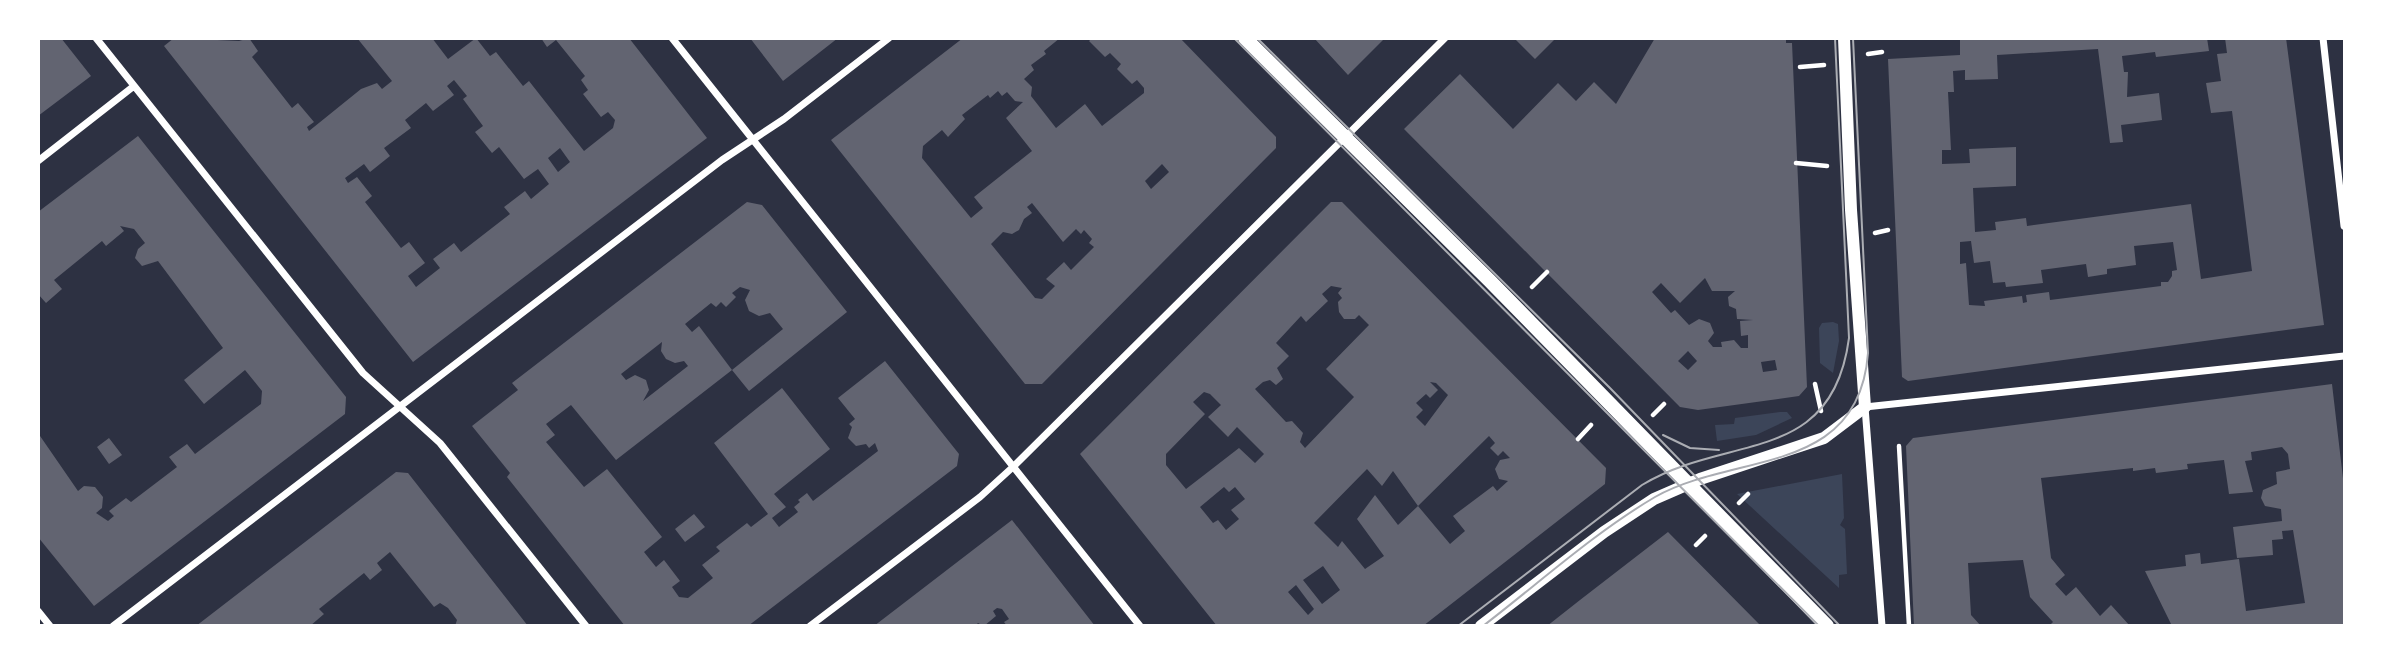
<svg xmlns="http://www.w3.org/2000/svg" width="2383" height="664" font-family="Manrope,sans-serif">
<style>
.green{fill:#3c4559}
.building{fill:#626471;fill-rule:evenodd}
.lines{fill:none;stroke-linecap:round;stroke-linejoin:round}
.path{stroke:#fff;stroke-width:4.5}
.minor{stroke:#fff;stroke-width:7}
.tertiary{stroke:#fff;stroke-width:12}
.secondary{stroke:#fff;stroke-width:14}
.tram{stroke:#abadb3;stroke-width:2}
</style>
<rect width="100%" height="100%" fill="#2d3142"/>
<path class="green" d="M1833,322l5,2 1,17 -6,32 -13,-10 -1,-35 3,-5z
M1780,412h7l5,6 -36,17 -39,6 -2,-16 19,-1 1,-6z
M1842,474l2,44 -4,7 5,4 2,45 -8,1v13l-102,-94z"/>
<path class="building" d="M38,38h23l30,38 -53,40z
M174,38l65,3 10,-3 9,13 -6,6 40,51 6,-5 16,19 -7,5 2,4 52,-42 16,-6 5,6 10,-8 -35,-43h75l16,21 28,-21 14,18 6,-4 27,34 6,-5 55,70 29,-23 2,-8 -7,-8 -7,5 -18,-23 5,-4 -7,-10 4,-4 -29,-36 -9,7 -6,-9h88l78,100 -294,224 -249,-316zM454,80l13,16 -4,3 20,27 -8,6 17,21 7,-6 25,32 14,-10 11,15 -18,15 -6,-8 -21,16 6,7 -49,38 -7,-9 -21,16 7,9 -24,19 -8,-11 17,-13 -16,-21 -8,6 -36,-46 7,-6 -15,-19 -9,6 -3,-5 19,-14 6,8 20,-16 -6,-8 27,-20 -6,-8 21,-17 7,8 21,-16 -7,-9zM560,148l10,14 -12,10 -10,-14z
M750,38h88l-55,43z
M963,38h97l-16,13 2,3 -15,11 3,5 -10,9 8,8 -1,9 25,32 29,-24 17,22 42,-33v-5l-7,-8 -5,4 -15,-15 4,-5 -11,-11 -5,4 -16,-16 3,-3h88l96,99v11l-234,236h-17l-194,-244zM998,91l4,5 5,-4 8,9 8,1 -17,16 26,33 -58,46 9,11 -12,10 -49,-60 1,-12 19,-16 6,7 17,-18 -3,-4 26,-20 2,3zM1162,164l7,8 -18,17 -6,-8zM1032,203l31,39 13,-13 5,5 3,-4 8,9 -3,4 5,4 -23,23 -7,-8 -18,17 9,7 -13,13 -7,-1 -44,-54 12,-12 9,2 7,-4 5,-11 8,-6 -5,-6z
M1314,38h71l-37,37z
M1514,38h42l-21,21z
M1655,38h131v5h6l15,344 -8,9 -101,14 -18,-3 -276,-278 56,-55 53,55 45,-46 18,18 18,-19 22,22zM1705,278l7,13h23l-7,6 1,9 7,3 1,10 16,1 -13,1 1,15 7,-1v13h-7l-7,-8 -13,2 1,5h-9l-5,-6 6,-8 -4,-10 -11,-4 -10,6 -14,-15 -4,3 -19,-21 9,-9 19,20zM1688,351l9,10 -9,9 -10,-9zM1775,360l2,10 -14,2 -2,-10z
M1960,38h247l2,13 -53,6 -1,-5 -33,4 2,16h4l-1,25 32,-4 3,27 -41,5 2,17 -13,1 -12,-94 -101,6 1,24 -33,1v-10l-12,1 1,21h-6l3,58h-9v14l28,-1 -1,-14 47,-2v39l-43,2 2,44 21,-2 -1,-8 31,-4 1,8 164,-22 10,75 51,-8 -20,-160 -21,2 -5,-30 15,-2 -4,-27 10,-1 -2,-15h61l38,287 -416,56 -6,-4 -14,-318 72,-4zM1971,241l3,22 16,-2 3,22 12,-1 1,5 37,-4 -2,-13 45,-6 2,13 19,-3v-5l29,-4 -2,-19 39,-4 4,28 -5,1v5l-4,6h-7v4l-111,14 -1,-8 -23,3 1,7 -4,1 -1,-7 -38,5 1,5 -16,-1 -3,-42 -6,1v-22z
M138,136l208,261 -1,17 -251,192 -56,-69v-104l40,58 6,-5 11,1 8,10 -1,11 -6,5 12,8 6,-5 -5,-5 17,-13 5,4 46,-35 -8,-10 18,-13 8,10 66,-50 1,-13 -17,-21 -41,34 -20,-24 39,-32 -65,-87 -16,5 -7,-8 3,-9 7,-6 -11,-14 -14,-3 4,5 -18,15 -4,-5 -48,39 8,9 -16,14 -8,-9v-82z
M747,202l15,3 85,107 -98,79 -17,-21 51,-41 -13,-16 -11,3 -10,-5 -4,-11 5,-10 -10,-3 -8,6 4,4 -10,10 -5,-5 -5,5 -5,-4 -26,21 7,8 7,-6 33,44 -116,90 -45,-55 -25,19 9,11 -9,7 38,45 23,-18 55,68 -18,15 12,15 8,-7 16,21 -8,6 7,10 9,1 25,-20 -11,-13 18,-14 -4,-4 31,-24 4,4 17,-13 -54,-71 68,-55 48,61 -56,45 12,13 -14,11 7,9 19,-15 -4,-5 6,-5 -2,-2 9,-7 6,8 65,-50 -3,-8 -6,5 -3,-4 -10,2 -8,-8 4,-11 -3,-3 6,-5 -17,-21 47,-37 74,93 -2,12 -209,160h-123l-118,-149 3,-4 -38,-47 46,-36 -6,-7zM662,342l-1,9 5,8 9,4 9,-2 4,5 -45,35 6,-11 -3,-10 -11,-5 -9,5 -5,-6z
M1331,202h11l264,266 -1,16 -182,142h-206l-137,-172zM1331,286l11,2 -4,5 4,5 -4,4 1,10 5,7h11l4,-4 10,10 -43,44 28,28 -49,51 -5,-6 3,-9 -11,-12 -6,1 -31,-33 8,-7 7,-2 6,5 7,-6 -6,-11 12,-12 -13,-13 25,-27 5,6 22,-21 -6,-7zM1430,382l6,1 12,12 -23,31 -9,-9 7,-7 -7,-7 10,-9 4,4 8,-8zM1204,392l6,2 11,11 -13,12 20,20 9,-10 27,27 -9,9 -16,-15 -53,41 -20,-24v-11l39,-40 -12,-12zM1489,436l6,7 -5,5 8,8 5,-5 7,7 -10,2 -5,9 4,10 9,2 -11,10 -4,-5 -40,30 12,15 -15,13 -32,-38 -20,19 -23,-30 -18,24 27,37 -19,13 -23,-28 -4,6 -24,-24 53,-54 15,17 11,-15 25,35zM1224,487l5,5 6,-5 10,12 -14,11 8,9 -13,11 -8,-10 -5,3 -13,-16zM1323,566l17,24 -18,14 -19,-24zM1296,585l18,24 -6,6 -20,-23z
M2332,384l12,103v139h-172l-27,-55 41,-5 -1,-11 15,-2 1,11 38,-5 7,52 59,-8 -12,-73 -11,1 1,8 -11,1 1,15 -36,3 -4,-31 49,-6 -1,-12 -16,-3 -4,-8 2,-8 14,-6 -1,-12 14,-3 -2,-15 -6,-7 -31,5 1,8 -7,1 8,31 -24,2 -5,-34 -37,4 1,5 -32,4 -1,-5 -22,3v-3l-92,10 10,80 14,17 -10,9 11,12 10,-9 24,29 11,-11 19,21h-81l4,-4 -23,-25 -7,-37 -55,3 3,52 10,11h-67l-8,-180 7,-8z
M109,438l13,17 -13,9 -12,-17z
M396,472l12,1 120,153h-73l2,-6 -9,-12 -8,-5 -6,4 -44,-55 -13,11 5,7 -12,10 -6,-7 -45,36 5,5 -14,12h-114z
M694,514l11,13 -20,15 -10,-13z
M1012,520l83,106h-88l-3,-4 5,-3 -7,-10 -5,-1 -4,3 3,5 -12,10 -6,-3 -3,3h-101z
M1668,532l93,94h-214l33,-26z"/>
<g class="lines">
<path class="path" d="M1868,54l14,-2
M1800,67l24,-2
M1796,163l31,3
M1875,233l13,-3
M1532,287l15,-15
M1815,384l6,27
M1653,415l11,-11
M1578,439l13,-14
M1899,446l10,180
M1739,503l9,-9
M1696,545l9,-9"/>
<path class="minor" d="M96,38l267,335 77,70 146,183
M672,38l468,588
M2323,38l21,188
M38,161l96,-75
M38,611l12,15
M113,626l609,-466 62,-41 105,-81
M810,626l170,-129 34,-31 431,-428
M1882,626l-17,-219 479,-51"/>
<path class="tertiary" d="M1481,626l123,-94 50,-33 46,-20 124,-41 41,-31 -14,-197 -7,-172"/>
<path class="secondary" d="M1245,38l245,243 337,345"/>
<path class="tram" d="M1234,38l585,588
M1257,38l353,350 230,238
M1663,435l27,13 29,2
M1458,626l184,-141c85,-52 190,-18 207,-147l-14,-300
M1483,626c56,-43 111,-93 172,-129 79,-45 204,-20 213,-144l-15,-315"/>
</g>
<rect width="2383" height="664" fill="none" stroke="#ffffff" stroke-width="80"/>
</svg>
